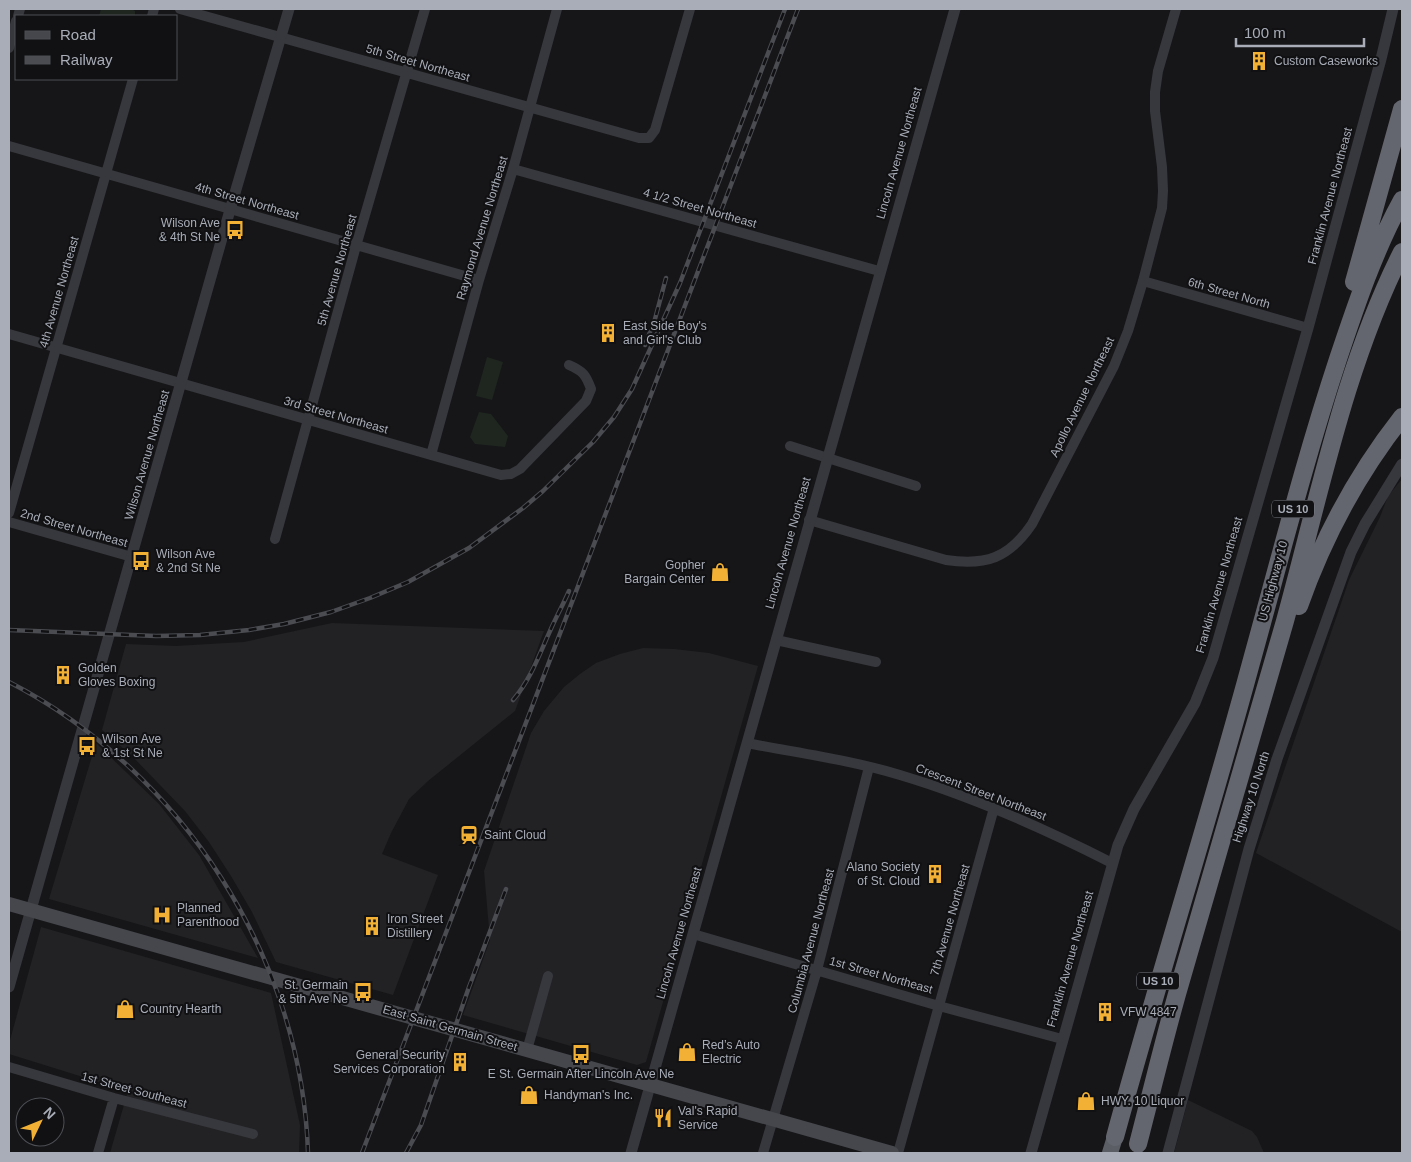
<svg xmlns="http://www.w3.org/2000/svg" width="1411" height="1162" font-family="Arial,sans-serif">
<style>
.built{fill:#222225}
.green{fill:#1e261f}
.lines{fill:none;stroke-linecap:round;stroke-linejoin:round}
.minor{stroke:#37383d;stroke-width:10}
.tertiary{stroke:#37383d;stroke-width:11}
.secondary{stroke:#45474d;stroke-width:14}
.trunk{stroke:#5b5e65;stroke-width:16}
.motorway{stroke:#63666e;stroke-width:18}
.rail-casing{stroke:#4a4c52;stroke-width:4.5}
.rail{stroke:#111113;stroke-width:2.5;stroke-dasharray:8;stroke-linecap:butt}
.labels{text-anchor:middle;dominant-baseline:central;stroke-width:4;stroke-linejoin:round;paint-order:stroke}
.shield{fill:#111113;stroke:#7b7e86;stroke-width:1}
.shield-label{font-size:11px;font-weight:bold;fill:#a8adb8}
.poi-label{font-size:12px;fill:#a8adb8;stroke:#111113;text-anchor:start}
.street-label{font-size:12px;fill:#a8adb8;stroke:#111113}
</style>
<rect width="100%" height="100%" fill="#161618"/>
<path class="built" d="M1402,479v453l-146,-79 93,-273 31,-63 8,-21z
M332,623l212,8 -29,80 -87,70 -19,18 -18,34 -9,21 56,21 -45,120 -117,-33 -24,-50 -21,-36 -22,-34 -24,-31 -26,-27 -28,-29 -29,-25 24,-86 50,2 68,-4z
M643,648l31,1 35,4 49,13 -112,396 -9,3 -174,-50 27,-75 -6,-69 47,-138 13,-22 20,-24 16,-13 16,-11 24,-9z
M96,743l63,61 40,51 59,103 -209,-59z
M41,927l230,66 29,132 -1,28h-189l18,-62 -119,-37v-10z
M1188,1100l64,31 5,6 7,16h-90z"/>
<path class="green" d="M101,9h31l3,2v5h-36z
M487,357l16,5 -11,38 -16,-4z
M479,412l12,2 17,22 -3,11 -30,-3 -5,-7z"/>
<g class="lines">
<path class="minor" d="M180,9l459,129h10l6,-8 35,-121
M18,16l2,-7
M152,16l2,-7
M9,48l7,-27
M9,146l470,134
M513,169l366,102
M1143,281l165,47
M9,334l492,141 10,-1 9,-5 66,-68 5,-12c-5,-14 -8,-18 -22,-24
M790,446l126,40
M431,455l48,-175 34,-111 44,-160
M9,513l124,-434
M809,520l137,40c40,6 63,-2 86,-36l82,-158 14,-35 15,-50 19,-73 1,-17 -1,-24 -7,-56v-19l3,-21 18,-62
M9,522l123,35
M275,539l81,-293 69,-237
M776,640l100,22
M747,743c51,10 104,17 153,32 74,22 143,53 212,88
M693,934l246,72 123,33
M527,1050l21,-74
M9,1067l105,31 139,36
M98,1153l16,-55
M763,1153l54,-183 52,-203
M898,1153l96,-345"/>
<path class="tertiary" d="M9,987l221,-777 59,-201
M631,1153l324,-1144
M1031,1153l87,-308 16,-36 61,-106 18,-45 95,-330 73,-269 12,-50
M1168,1153l81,-304 28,-90 74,-207 14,-28 37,-60"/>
<path class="secondary" d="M9,904l883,249"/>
<path class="trunk" d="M1110,1153l5,-16"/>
<path class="motorway" d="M1354,282l48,-173
M1299,606c24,-68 59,-133 103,-189
M1115,1137c43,-158 93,-315 136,-474 28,-101 54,-204 87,-304 18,-54 36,-108 64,-159
M1138,1144c13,-50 25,-100 39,-150 35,-124 73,-248 108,-373 34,-123 59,-254 117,-369"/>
<g class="rail-casing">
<path id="rail" d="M645,345l10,-26 11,-41
M9,630l147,6 44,-1 49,-5 35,-6 47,-12 39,-14 38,-16 61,-34 54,-40 20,-17 50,-49 21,-25 18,-28 48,-106 105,-274
M9,682c173,89 293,276 299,471
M513,700c18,-21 26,-45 37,-69 6,-14 13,-26 19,-40
M362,1153l436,-1144
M406,1153l15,-28 48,-138 37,-98"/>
</g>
<use href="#rail" class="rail"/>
</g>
<defs>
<g id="building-bare" transform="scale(1.5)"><path d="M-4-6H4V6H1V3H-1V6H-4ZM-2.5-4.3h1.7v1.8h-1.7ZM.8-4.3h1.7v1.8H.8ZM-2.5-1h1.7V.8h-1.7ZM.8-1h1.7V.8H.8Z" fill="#f2b134" stroke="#111113" stroke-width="2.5" paint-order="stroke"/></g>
<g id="bus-bare" transform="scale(1.5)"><path d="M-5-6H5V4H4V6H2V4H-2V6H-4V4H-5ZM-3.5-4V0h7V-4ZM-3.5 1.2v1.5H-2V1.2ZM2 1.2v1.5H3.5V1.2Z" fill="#f2b134" stroke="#111113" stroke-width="2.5" paint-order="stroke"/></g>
<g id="shop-bare" transform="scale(1.5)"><path d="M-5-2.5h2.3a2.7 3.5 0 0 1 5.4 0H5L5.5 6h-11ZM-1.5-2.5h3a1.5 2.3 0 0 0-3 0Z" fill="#f2b134" stroke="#111113" stroke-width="2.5" paint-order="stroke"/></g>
<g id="station-bare" transform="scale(1.5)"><path d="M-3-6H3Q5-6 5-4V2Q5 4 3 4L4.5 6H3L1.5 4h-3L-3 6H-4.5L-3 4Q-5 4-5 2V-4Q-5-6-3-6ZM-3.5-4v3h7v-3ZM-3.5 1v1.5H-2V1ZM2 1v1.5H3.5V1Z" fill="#f2b134" stroke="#111113" stroke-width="2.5" paint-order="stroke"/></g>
<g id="hospital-bare" transform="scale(1.5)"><path d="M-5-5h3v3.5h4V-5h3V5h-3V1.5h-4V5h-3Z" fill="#f2b134" stroke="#111113" stroke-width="2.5" paint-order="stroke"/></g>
<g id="restaurant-bare" transform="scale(1.5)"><path d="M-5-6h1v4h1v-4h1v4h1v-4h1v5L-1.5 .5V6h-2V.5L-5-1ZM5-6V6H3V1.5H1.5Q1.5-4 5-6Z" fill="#f2b134" stroke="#111113" stroke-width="2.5" paint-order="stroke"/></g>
</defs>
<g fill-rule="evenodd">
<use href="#building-bare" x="1259" y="61"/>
<use href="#bus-bare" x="235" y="230"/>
<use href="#building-bare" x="608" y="333"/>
<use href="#bus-bare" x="141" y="561"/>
<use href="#shop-bare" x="720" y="572"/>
<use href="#building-bare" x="63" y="675"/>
<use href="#bus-bare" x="87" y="746"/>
<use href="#station-bare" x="469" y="835"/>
<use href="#building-bare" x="935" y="874"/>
<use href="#hospital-bare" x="162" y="915"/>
<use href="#building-bare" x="372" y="926"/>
<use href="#bus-bare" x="363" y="992"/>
<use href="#shop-bare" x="125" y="1009"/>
<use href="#building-bare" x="1105" y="1012"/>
<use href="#shop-bare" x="687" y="1052"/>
<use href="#bus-bare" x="581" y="1054"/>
<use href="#building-bare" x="460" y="1062"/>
<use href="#shop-bare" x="529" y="1095"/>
<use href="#shop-bare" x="1086" y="1101"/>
<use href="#restaurant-bare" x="663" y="1118"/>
</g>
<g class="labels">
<g class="shield">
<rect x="1272" y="500.5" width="42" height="17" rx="4"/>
<rect x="1137" y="972.5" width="42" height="17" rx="4"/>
</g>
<g class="shield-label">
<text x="1293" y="509">US 10</text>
<text x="1158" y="981">US 10</text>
</g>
<g class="poi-label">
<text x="1274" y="61">Custom Caseworks</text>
<text x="220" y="223" text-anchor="end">Wilson Ave<tspan x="220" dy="14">&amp; 4th St Ne</tspan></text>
<text x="623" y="326">East Side Boy's<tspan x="623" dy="14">and Girl's Club</tspan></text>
<text x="156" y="554">Wilson Ave<tspan x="156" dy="14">&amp; 2nd St Ne</tspan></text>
<text x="705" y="565" text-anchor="end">Gopher<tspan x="705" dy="14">Bargain Center</tspan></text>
<text x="78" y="668">Golden<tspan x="78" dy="14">Gloves Boxing</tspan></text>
<text x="102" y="739">Wilson Ave<tspan x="102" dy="14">&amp; 1st St Ne</tspan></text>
<text x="484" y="835">Saint Cloud</text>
<text x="920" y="867" text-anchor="end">Alano Society<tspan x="920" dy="14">of St. Cloud</tspan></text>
<text x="177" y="908">Planned<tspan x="177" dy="14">Parenthood</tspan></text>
<text x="387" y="919">Iron Street<tspan x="387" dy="14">Distillery</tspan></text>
<text x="348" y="985" text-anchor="end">St. Germain<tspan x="348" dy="14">&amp; 5th Ave Ne</tspan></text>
<text x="140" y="1009">Country Hearth</text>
<text x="1120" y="1012">VFW 4847</text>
<text x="702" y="1045">Red’s Auto<tspan x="702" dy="14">Electric</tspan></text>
<text x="445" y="1055" text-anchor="end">General Security<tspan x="445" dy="14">Services Corporation</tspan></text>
<text x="581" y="1074" text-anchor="middle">E St. Germain After Lincoln Ave Ne</text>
<text x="544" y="1095">Handyman's Inc.</text>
<text x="1101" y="1101">HWY. 10 Liquor</text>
<text x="678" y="1111">Val's Rapid<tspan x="678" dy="14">Service</tspan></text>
</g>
<g class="street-label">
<text transform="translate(418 63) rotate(16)">5th Street Northeast</text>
<text transform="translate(899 153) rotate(-74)">Lincoln Avenue Northeast</text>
<text transform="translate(1330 196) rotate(-75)">Franklin Avenue Northeast</text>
<text transform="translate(247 201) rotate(16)">4th Street Northeast</text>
<text transform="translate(700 208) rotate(16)">4 1/2 Street Northeast</text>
<text transform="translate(482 228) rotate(-73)">Raymond Avenue Northeast</text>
<text transform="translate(337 270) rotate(-74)">5th Avenue Northeast</text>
<text transform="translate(59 292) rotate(-74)">4th Avenue Northeast</text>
<text transform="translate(1229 293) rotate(16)">6th Street North</text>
<text transform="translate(1082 397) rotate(-64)">Apollo Avenue Northeast</text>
<text transform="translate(336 415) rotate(16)">3rd Street Northeast</text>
<text transform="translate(147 455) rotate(-74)">Wilson Avenue Northeast</text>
<text transform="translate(74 528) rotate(16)">2nd Street Northeast</text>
<text transform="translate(788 543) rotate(-74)">Lincoln Avenue Northeast</text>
<text transform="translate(1273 581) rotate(-75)">US Highway 10</text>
<text transform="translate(1219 585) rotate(-74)">Franklin Avenue Northeast</text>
<text transform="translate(981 792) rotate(21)">Crescent Street Northeast</text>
<text transform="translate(1251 797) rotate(-72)">Highway 10 North</text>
<text transform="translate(950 920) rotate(-74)">7th Avenue Northeast</text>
<text transform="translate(679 933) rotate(-74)">Lincoln Avenue Northeast</text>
<text transform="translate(811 941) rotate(-75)">Columbia Avenue Northeast</text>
<text transform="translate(1070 959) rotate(-74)">Franklin Avenue Northeast</text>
<text transform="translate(881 975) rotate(16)">1st Street Northeast</text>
<text transform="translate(450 1028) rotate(16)">East Saint Germain Street</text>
<text transform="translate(134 1090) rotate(15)">1st Street Southeast</text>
</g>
</g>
<rect width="1411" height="1162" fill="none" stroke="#a8adb8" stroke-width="20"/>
<rect x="15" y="15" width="162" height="65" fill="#111113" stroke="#4d4f55"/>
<rect x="25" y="31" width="25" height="8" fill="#45474d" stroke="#4d4f55"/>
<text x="60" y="40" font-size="15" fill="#a8adb8">Road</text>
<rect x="25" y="56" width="25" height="8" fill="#4a4c52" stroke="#4d4f55"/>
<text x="60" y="65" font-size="15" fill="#a8adb8">Railway</text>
<g transform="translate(40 1122) rotate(47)"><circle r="24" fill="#111113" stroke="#4d4f55"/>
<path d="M0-4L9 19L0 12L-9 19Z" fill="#f2b134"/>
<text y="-8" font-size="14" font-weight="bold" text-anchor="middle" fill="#a8adb8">N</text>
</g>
<path d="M1236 38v8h128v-8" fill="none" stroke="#a8adb8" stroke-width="2.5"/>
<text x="1244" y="38" font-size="15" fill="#a8adb8" stroke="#111113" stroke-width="4" paint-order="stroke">100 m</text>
</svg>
